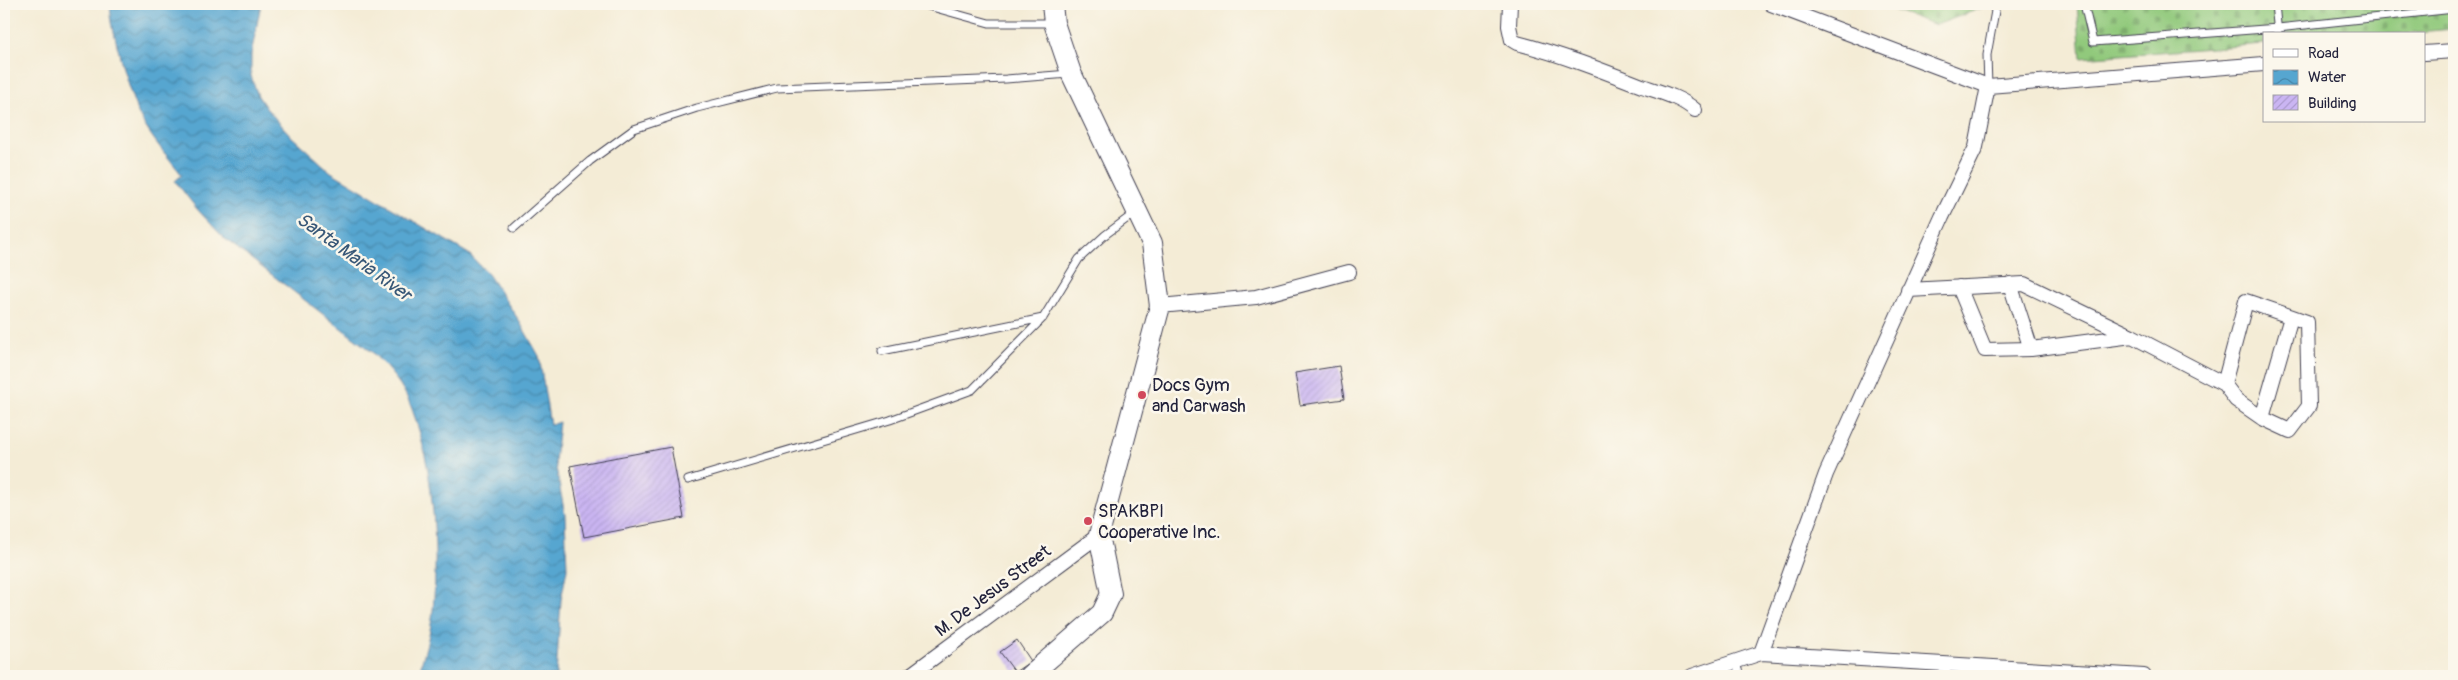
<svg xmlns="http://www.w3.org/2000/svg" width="2458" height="680" font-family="Pangolin,sans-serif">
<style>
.cemetery{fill:url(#cemetery-stones);stroke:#5a765c}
.water{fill:url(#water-waves);stroke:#3c6486}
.building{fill:url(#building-hatch)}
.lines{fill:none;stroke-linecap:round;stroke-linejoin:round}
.lane-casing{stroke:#424052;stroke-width:9}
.street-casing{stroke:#424052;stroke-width:16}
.secondary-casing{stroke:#424052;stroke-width:22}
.lane{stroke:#fff;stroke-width:7}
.street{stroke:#fff;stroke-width:14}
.secondary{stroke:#fff;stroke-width:20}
.poi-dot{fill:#d1495b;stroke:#fbf7ec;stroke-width:2}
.labels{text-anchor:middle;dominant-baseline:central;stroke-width:5;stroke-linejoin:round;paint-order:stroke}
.poi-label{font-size:18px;fill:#22223b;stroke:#fbf7ec;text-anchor:start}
.street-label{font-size:18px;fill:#22223b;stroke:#fbf7ec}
.water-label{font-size:19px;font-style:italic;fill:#375777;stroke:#fbf7ec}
</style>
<defs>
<pattern id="cemetery-stones" width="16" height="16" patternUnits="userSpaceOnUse" patternTransform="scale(1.25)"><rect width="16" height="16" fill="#91c97c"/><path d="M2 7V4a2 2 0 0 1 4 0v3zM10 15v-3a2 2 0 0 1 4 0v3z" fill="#7dac6c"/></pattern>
<pattern id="water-waves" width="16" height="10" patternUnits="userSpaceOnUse" patternTransform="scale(1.25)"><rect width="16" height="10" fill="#56a6d0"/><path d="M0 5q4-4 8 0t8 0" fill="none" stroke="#4787aa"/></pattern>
<pattern id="building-hatch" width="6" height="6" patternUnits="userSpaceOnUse" patternTransform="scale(1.25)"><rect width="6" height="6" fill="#cab5f2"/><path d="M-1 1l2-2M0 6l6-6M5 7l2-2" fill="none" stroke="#ad9bd0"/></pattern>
</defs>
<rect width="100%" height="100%" fill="#fbf7ec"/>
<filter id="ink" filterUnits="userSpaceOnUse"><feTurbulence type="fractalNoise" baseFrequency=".02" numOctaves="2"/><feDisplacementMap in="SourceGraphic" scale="10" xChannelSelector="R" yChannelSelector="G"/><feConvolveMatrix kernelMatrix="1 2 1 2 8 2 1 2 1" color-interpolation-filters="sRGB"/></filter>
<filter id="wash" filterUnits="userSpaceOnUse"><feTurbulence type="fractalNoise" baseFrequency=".0096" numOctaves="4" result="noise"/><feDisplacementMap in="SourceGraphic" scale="20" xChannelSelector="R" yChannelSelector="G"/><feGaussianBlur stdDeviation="1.12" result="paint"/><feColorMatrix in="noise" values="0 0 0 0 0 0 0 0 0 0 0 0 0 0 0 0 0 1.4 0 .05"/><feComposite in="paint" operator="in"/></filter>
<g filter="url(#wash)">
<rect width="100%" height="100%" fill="#f4ecd6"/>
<path class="cemetery" d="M1877,4h115l-56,21z
M2077,4h377v25l-62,5h-128v10l-183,14z"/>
<path class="water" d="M110,4h151l-10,51v21l7,20 9,13 25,28 39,35 138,82 19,20 30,45 21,37 11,69 9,-3 -4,40 10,53 2,54 -6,31 -5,76h-138c6,-22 13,-44 15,-66 6,-63 0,-156 -26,-213 -8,-17 -22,-31 -35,-45l-148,-114 -27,-29 -22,-28 7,-6c-14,-18 -30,-36 -41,-56 -12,-24 -30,-89 -31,-115z"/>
<g id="blocks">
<path class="building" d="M1339,366l5,33 -44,6 -5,-32z
M671,447l13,71 -100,19 -14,-71z
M1017,640l14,21 -16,11 -15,-20z"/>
</g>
</g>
<g filter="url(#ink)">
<use href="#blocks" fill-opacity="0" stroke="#424052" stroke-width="1"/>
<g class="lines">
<g class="lane-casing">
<path id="lane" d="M921,4l68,19h64
M2084,4l9,38 185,-14 176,-19
M2275,4l3,30
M1988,86l-1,-31 8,-44 -3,-7
M514,228l76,-67 44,-32 63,-21 80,-20 229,-9 63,-5
M882,351l161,-33
M688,480l202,-60 82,-30 71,-72 36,-59 26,-24 31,-23
M1735,660l5,16"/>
</g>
<g class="street-casing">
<path id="street" d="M1510,4l-1,22 3,14 5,3c43,11 84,27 125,43 18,6 38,11 53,24
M1771,4l217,82
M2424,53l30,-2
M2010,284l21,65
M1959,287l26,63 46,-1 101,-13
M1908,290l116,-6 108,52 92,48 12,16 26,18 28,13 19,-25 -2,-84 -61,-21 -22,83
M1160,306l96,-9 93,-25
M2262,418l29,-101
M1761,653l65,-179 116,-257 34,-70 12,-61 276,-22
M909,676l190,-141
M1692,676l69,-23 383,23"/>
</g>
<g class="secondary-casing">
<path id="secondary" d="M1029,676l73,-63 9,-19 -12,-59 61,-229 -8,-63 -81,-170 -17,-50 -2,-19"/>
</g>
<use href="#lane" class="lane"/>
<use href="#street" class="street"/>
<use href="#secondary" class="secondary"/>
</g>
</g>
<g class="poi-dot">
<circle cx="1142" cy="395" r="5"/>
<circle cx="1088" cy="521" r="5"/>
</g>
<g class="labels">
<g class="poi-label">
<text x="1152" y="385">Docs Gym<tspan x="1152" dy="21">and Carwash</tspan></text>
<text x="1098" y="511">SPAKBPI<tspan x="1098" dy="21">Cooperative Inc.</tspan></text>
</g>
<g class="street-label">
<text transform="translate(993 591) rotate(-37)">M. De Jesus Street</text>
</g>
<g class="water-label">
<text transform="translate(354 257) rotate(36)">Santa Maria River</text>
</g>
</g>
<rect width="2458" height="680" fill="none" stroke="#fbf7ec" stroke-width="20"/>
<rect x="2263" y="32" width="162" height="90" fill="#fbf7ec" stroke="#a4a2a5"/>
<rect x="2273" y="49" width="25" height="8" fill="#ffffff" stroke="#a4a2a5"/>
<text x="2308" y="58" font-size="15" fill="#22223b">Road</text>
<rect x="2273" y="70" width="25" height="15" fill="url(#water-waves)" stroke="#a4a2a5"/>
<text x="2308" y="82" font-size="15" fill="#22223b">Water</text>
<rect x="2273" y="95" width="25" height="15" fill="url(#building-hatch)" stroke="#a4a2a5"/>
<text x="2308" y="108" font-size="15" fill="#22223b">Building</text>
</svg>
